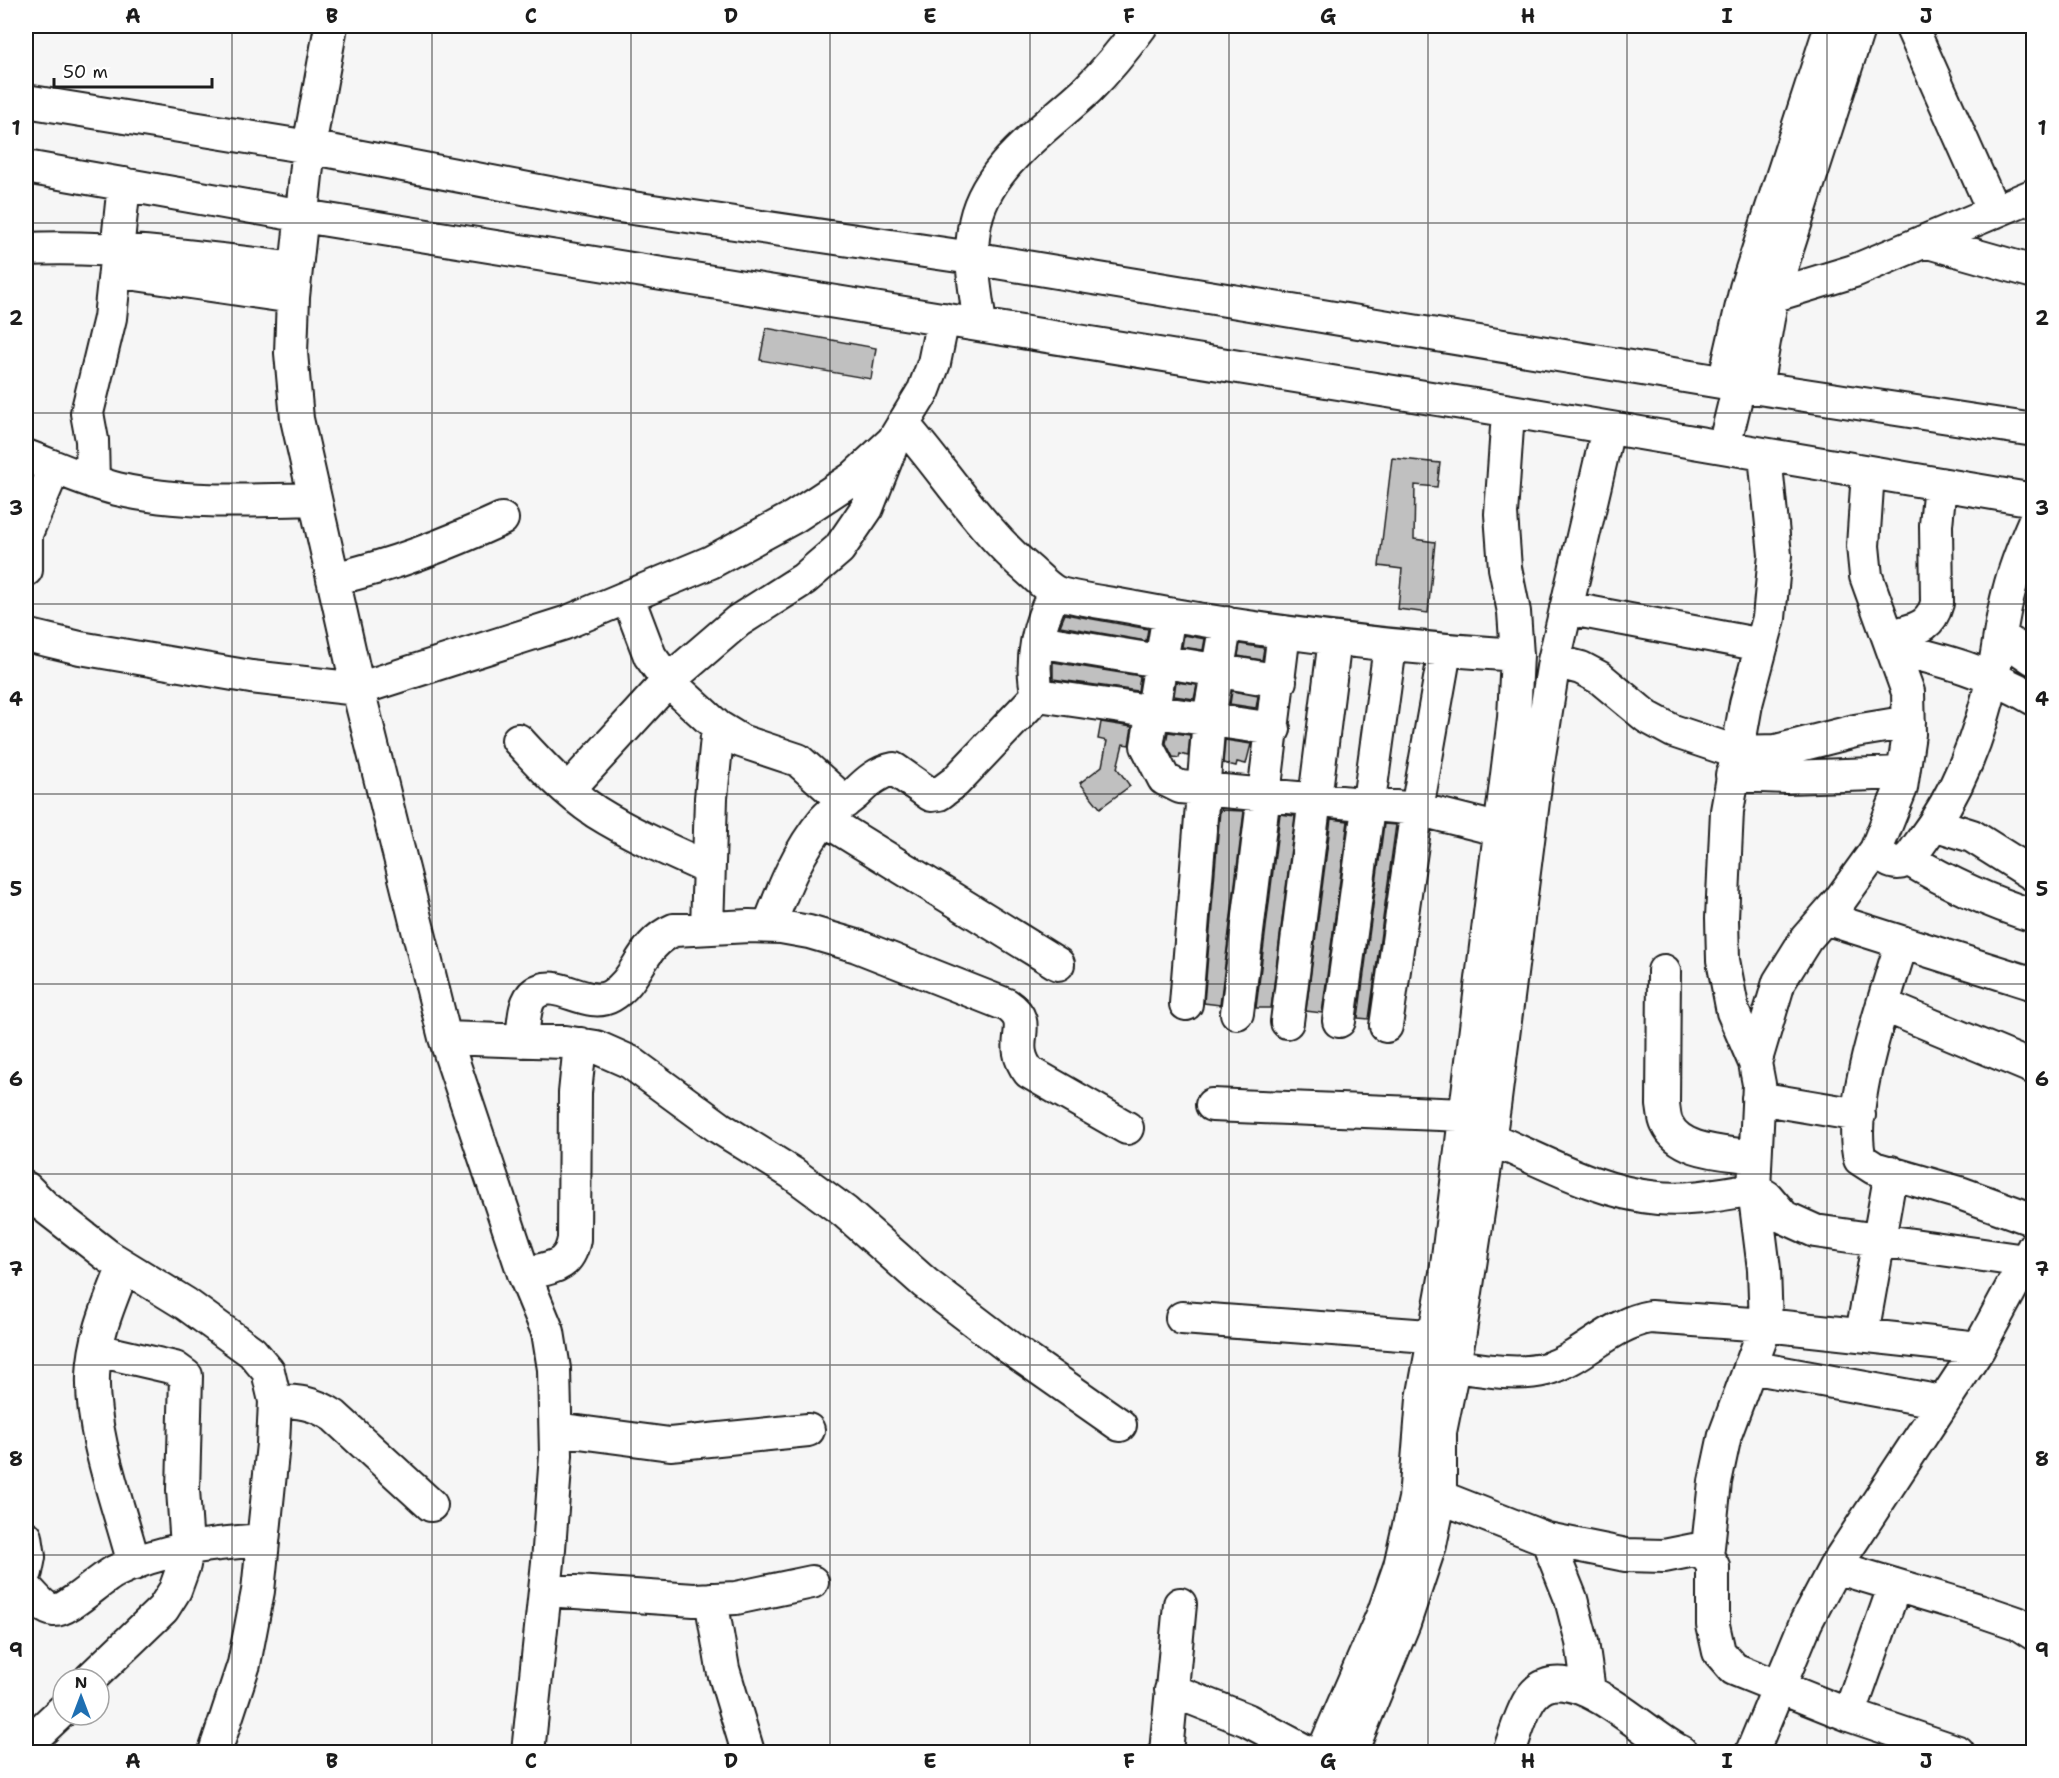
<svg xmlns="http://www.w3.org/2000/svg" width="2059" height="1778" font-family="'Shantell Sans',sans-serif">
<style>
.building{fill:#c0c0c0;stroke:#1c1c1c;stroke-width:1.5}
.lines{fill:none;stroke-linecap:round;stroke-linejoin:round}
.minor-casing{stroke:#1c1c1c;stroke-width:36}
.minor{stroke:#fff;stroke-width:32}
.grid{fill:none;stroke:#1c1c1c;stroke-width:1.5;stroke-opacity:0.55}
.neatline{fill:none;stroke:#1c1c1c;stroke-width:2}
.grid-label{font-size:20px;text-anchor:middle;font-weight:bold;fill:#1c1c1c}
</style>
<rect width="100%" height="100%" fill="#f6f6f6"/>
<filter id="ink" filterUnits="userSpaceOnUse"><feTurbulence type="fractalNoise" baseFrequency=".0167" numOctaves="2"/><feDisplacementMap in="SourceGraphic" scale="12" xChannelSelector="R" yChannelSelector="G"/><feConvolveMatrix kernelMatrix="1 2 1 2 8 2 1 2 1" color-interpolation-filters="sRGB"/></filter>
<g filter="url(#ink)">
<path class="building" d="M766,328l110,20 -5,31 -111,-19z
M1392,458l48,5 -3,24 -22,-2 -1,54 21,3 -7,71 -30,-4 4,-40 -23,-3z
M1065,614l83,15 -2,12 -86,-15z
M1184,635l21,4 -2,11 -21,-3z
M1240,644l24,4 -2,12 -24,-4z
M1053,662l87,14 -2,15 -85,-12z
M1176,682l21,3 -3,14 -20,-3z
M1232,691l26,5 -2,12 -26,-4z
M1101,722l31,5 -3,18 -6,-1 -6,24 13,18 -30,22 -20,-25 22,-17 5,-25 -9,-2z
M1168,732l22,3 -2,21 -8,-2 -1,4 -6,-1 -7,-14z
M1225,740l26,4 -5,20 -9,-2 -1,4 -13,-3z
M1220,810l24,1 -24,194 -16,-2z
M1280,814l15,2 -24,192h-15z
M1331,819l17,2 -26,192 -16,-2z
M1384,824l12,1 -27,194 -11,-1z"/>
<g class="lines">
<g class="minor-casing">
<path id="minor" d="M331,26l-22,121 -16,150 -2,56 6,66 61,270 87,349 79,236 24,58 6,37 2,86 -8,107 -20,190
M1911,26l83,186
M26,101l283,46 303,58 360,53 767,127 295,45
M26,167l277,49 1190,192 541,92
M1928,242l106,30
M26,249c91,-4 180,9 270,20
M115,271l178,26
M1772,296l82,-25 180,-76
M980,325c-4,-32 -11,-64 -6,-96 8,-61 73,-101 114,-140 20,-20 37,-41 53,-63
M1724,383l22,-95 85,-262
M1756,387l16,-91 87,-270
M903,424c43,49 77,105 127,147 8,7 16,16 25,21 13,6 62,12 80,16 126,24 253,39 382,47
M1724,447l15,-62
M26,456c30,11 59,25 91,33 63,15 133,12 198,10
M93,482l-1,-42 -5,-27 23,-95 14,-134
M26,570v-36l28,-66
M333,579c61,-14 112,-34 169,-60
M1055,592c-16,29 -26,70 -17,103l236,34
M628,598l22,58 18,25 50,46 23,14 57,19 47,42
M1566,608l196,37
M1169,614l-22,132 17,33 16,8 237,22 84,21
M26,635l54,13 171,29 107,12 207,-66 146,-61 83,-45 59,-39 40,-37 31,-51 10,-27 9,-44
M2000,636l34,23
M1889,637c24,-8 41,-7 48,-34l-1,-78 4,-41
M1038,641l242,40
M1893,648c50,12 96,24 141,51
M1554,661l27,7 19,10 47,39 26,14 63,21 40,-1 79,-20 54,-9
M518,740c24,26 48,52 78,72 35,22 74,39 112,56
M1732,775l56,2 115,-4
M568,790l100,-109 70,-60 66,-42 35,-30 28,-41 24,-61
M825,820l233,144
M1934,824l38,12 62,39
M1876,850c7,6 12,13 22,13 11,0 17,-13 23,-21 36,-47 60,-108 72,-166 6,-28 8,-57 16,-85 6,-24 15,-46 25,-69
M1908,859c40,24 81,43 126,57
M1825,918l209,66
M769,926c14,-37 29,-75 55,-106 9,-10 21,-18 32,-27 11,-11 22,-21 38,-24l37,26 8,-1 16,-12 83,-87
M707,928l4,-130 7,-71
M1902,942c-16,53 -56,165 -42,217l14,9 86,25 74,27
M1664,971l-1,134c1,5 1,13 4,19 13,29 59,28 86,33
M1186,1004l23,-286 17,-95
M1883,1005l151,63
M1237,1013l47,-381
M1339,1021l51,-374
M1287,1022l48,-383
M1386,1026l31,-217 28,-158
M445,1038l120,4 31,5 34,15 90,66 72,45 53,39 80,71 85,65 110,77
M522,1041c2,-14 1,-40 13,-48 22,-16 52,17 76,3 28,-16 29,-52 63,-66l75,-4 32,1 28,5 48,14 150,59c30,20 -2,36 22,67l98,56
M1755,1063l24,-81 27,-43 34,-39 36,-50 25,-62 8,-54 -1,-42 -42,-116 -3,-30 5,-74
M1758,1098l101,17
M1212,1105l253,10
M1489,1138c54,23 110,55 169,60 32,3 64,-4 96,-9l13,8 17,20 31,14 210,30
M26,1188l18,18 64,50 78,48 66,48 16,19 7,30 -2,43 -15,147 -14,73 -29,88
M124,1266c-14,36 -30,71 -31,110 -2,59 26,130 41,188
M524,1274c26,-7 45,-5 50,-35l1,-146 5,-49
M1182,1318l274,20
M1862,1334l29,-162
M1453,1366c30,3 63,11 93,3 38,-11 64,-45 104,-52l116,8 213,23
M1750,1367l192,35
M275,1401c24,0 39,2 59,15l97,89
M556,1429l114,15 138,-14
M1440,1497l107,42 79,16 38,1 30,-6 13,6 6,10v59l6,27 15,17 115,46 109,37
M26,1537l3,20 -3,15
M1547,1539l24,60 11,43 7,49
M1707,1556l8,-74 10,-47 41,-110 -2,-56 -10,-80 5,-105 -4,-21 -22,-51 -10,-52 -1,-42 5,-107 19,-107 23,-86 6,-63 -10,-100
M1835,1567l144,43 38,13 17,11
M26,1588c7,7 17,21 28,22 14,1 47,-32 62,-39 47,-23 95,-27 147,-31
M546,1590l148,10 42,-2 76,-16
M711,1599l12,70 25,83
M90,1679l73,-70 12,-19 9,-25 3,-19 -4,-56 3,-114 -11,-8 -78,-18
M1171,1690l76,30 60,32
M1849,1715l46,-130
M26,1745l37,-35
M1166,1752l14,-148
M1323,1752l61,-140 16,-46 15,-67 8,-100 23,-126 68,-555 3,-63 -3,-43 -9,-44 -4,-54 7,-101
M1351,1752l53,-129 26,-78 10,-48v-65l19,-94 35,-231 44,-345 16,-101 54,-232
M1509,1752c6,-16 11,-36 20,-51 33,-55 116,35 152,51
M1752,1752l54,-130 29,-55 144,-219 55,-102"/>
</g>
<use href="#minor" class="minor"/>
</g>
</g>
<path class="grid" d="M232,26v1726M432,26v1726M631,26v1726M830,26v1726M1030,26v1726M1229,26v1726M1428,26v1726M1627,26v1726M1827,26v1726M26,223h2008M26,413h2008M26,604h2008M26,794h2008M26,984h2008M26,1174h2008M26,1365h2008M26,1555h2008"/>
<rect width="2059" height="1778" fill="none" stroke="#fff" stroke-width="66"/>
<g transform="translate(81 1697)"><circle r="28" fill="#ffffff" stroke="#a4a4a4" stroke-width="1.5"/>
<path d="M0-4.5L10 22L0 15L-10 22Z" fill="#1f6fb2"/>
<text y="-9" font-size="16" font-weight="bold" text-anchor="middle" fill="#1c1c1c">N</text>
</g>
<path d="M54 78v9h158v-9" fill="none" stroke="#1c1c1c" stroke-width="3"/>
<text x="63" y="78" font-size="18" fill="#1c1c1c" stroke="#ffffff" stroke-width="4.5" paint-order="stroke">50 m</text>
<rect x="33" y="33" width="1993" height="1712" class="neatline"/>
<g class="grid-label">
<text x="133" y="23">A</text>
<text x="332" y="23">B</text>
<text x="531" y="23">C</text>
<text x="731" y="23">D</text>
<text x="930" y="23">E</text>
<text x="1129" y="23">F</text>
<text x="1328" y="23">G</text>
<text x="1528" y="23">H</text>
<text x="1727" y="23">I</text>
<text x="1926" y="23">J</text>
<text x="16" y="135">1</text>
<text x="2042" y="135">1</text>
<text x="16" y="325">2</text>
<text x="2042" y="325">2</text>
<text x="16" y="515">3</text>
<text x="2042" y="515">3</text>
<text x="16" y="706">4</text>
<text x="2042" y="706">4</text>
<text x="16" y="896">5</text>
<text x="2042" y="896">5</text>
<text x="16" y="1086">6</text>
<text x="2042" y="1086">6</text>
<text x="16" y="1276">7</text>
<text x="2042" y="1276">7</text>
<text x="16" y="1466">8</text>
<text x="2042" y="1466">8</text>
<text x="16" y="1657">9</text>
<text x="2042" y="1657">9</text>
<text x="133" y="1768">A</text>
<text x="332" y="1768">B</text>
<text x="531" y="1768">C</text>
<text x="731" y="1768">D</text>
<text x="930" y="1768">E</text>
<text x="1129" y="1768">F</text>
<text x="1328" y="1768">G</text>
<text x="1528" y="1768">H</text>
<text x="1727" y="1768">I</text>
<text x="1926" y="1768">J</text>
</g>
</svg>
